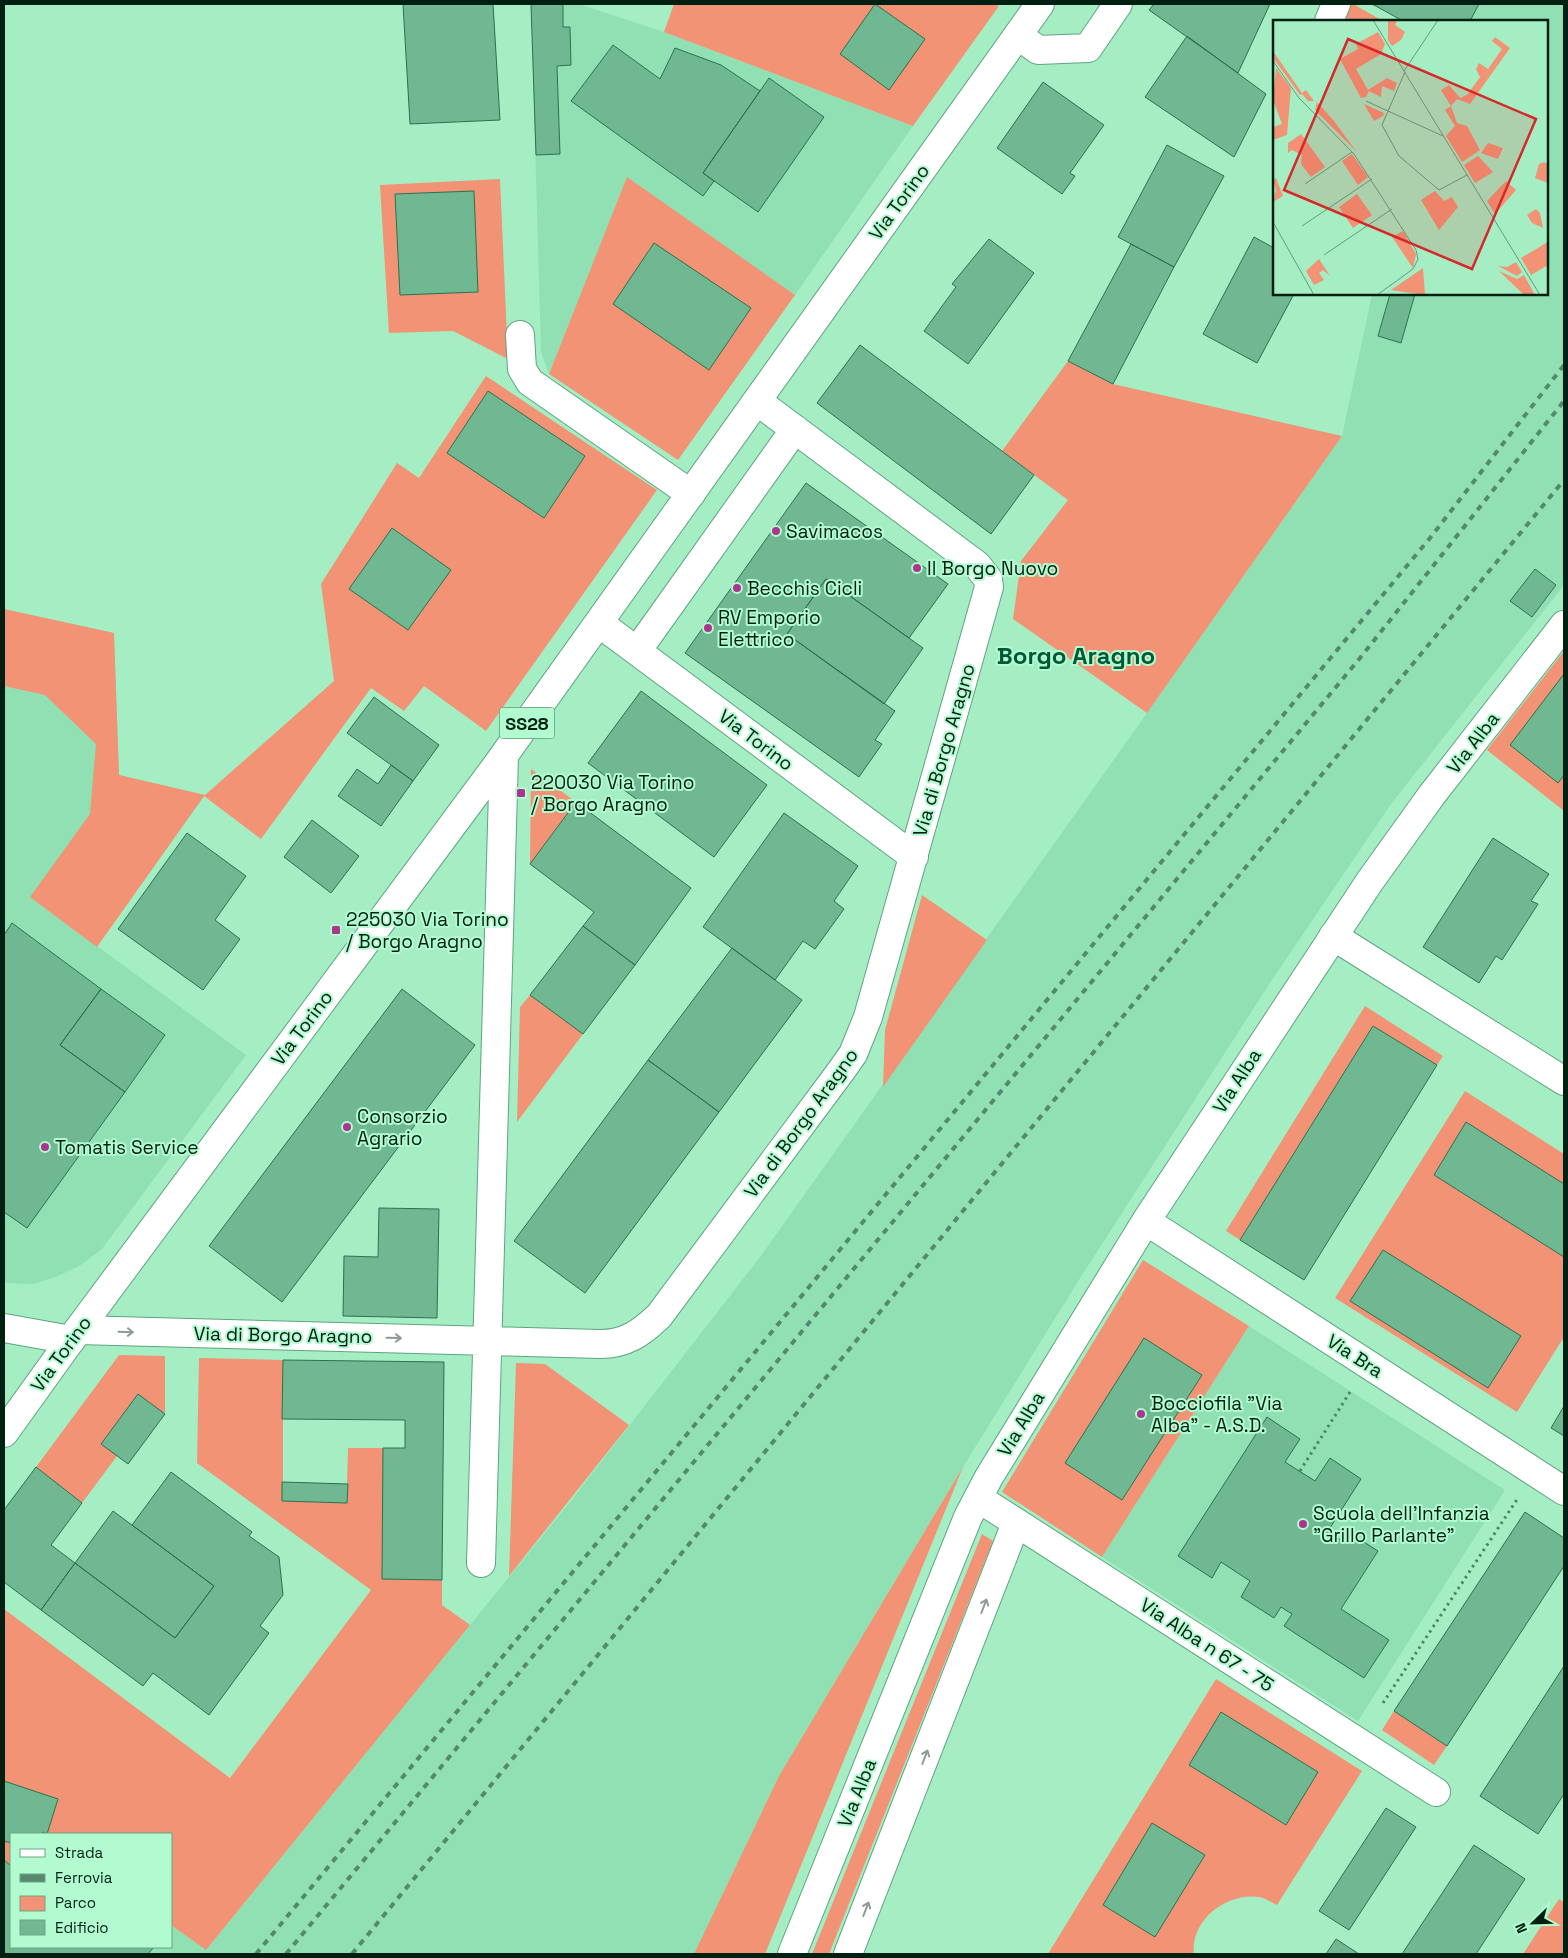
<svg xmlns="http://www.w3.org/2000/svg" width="1568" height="1958" font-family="'Space Grotesk',sans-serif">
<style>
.built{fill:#91e0b4}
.green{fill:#f19374}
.building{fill:#70b891;stroke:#2a724f}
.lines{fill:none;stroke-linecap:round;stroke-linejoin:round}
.minor-casing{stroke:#5ea57f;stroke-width:30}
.major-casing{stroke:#5ea57f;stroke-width:30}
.path{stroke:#518468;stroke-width:3;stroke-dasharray:2.5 4;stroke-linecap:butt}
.minor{stroke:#fff;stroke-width:28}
.major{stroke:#fff;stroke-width:28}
.rail{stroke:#55886c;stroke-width:4;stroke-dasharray:6 6;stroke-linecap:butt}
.oneway{stroke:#8d9b94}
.poi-dot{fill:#ab368e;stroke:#b2fbd1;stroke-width:2}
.labels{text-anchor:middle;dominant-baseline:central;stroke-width:4;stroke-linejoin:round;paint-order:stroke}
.shield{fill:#b2fbd1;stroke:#37624b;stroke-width:1}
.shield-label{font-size:18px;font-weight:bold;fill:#022012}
.street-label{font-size:19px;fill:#022012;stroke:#b2fbd1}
.poi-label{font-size:19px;fill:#022012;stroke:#b2fbd1;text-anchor:start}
.district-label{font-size:24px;font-weight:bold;fill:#015736;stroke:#b2fbd1}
.inset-road{fill:none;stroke:#649c7d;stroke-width:1}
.view{fill:#d62828;fill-opacity:0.15;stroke:#d62828;stroke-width:2.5}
.inset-edge{fill:none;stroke:#022012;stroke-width:2.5}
</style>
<rect width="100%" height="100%" fill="#a5eec4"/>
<path class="built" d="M531,4h48l85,28 249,94 -118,169 -168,-117 -78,196 -8,-22z
M1479,4h85v581l-173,219 -125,185 -189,294 -114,184 -184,309 -85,178h-690v-94l7,6v81h160v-22l35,25 364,-448 190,-245 387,-544 195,-277 30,-142h175v-273h-77z
M4,609l110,24 5,142 86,20 -108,151 149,109 -144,194 -21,16 -25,12 -23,7 -29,-1z
M1249,1326l256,164 -147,231 -256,-164z"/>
<path class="green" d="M674,4h317l8,2 -86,120 -249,-94z
M1350,4h3l30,17h-41z
M627,177l168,118 -117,165 -129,-86z
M500,179l8,180 -55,-28 -64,2 -9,-148z
M1068,361l45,23 229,52 -195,277 -134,-94 8,-58 47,-61 -66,-49z
M486,376l171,114 -171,241 -62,-45 -20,25 -33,-23 -110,151 -57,-43 -107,151 -67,-50 60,-83 6,-70 -51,-49 -41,-9v-77l110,24 5,142 86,20 129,-114 -13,-97 76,-121 22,15z
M1564,651v160l-77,-61z
M531,769l45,33 -46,62z
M922,895l65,45 -104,147 2,-57z
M530,995l53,39 -66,88 3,-115z
M1365,1006l78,50 -6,9 -64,-39 -133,214 -14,-9z
M1465,1091l99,63v183l-47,75 -182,-114z
M1143,1260l106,66 -147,231 -100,-65z
M119,1355l46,1v58l-27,-20 -21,62 -35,47 -46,-36z
M199,1358l84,2v122l64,2 1,-36h35l59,132v25l28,20 -264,325 -35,-25v-91h-123l-5,-2 -2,2h-30v32l-7,-6v-251l226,169 141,-188 -174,-127z
M516,1363l29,1 84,61 -120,151z
M963,1467l-198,487h-71l85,-178z
M982,1534l11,7 -164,413h-17z
M1216,1679l146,92 -85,134c-6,-3 -12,-7 -18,-8 -33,-5 -69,24 -65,57h-146z
M1394,1711l53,35 -13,19 -52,-35z
M1559,1899l5,3v52h-41z"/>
<path class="building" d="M403,4h90l7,116 -90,4z
M531,4h32v23h7l1,38 -14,1 3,88 -24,1z
M875,4l50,35 -36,51 -49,-36z
M1154,4h116l-32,69 -89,-63z
M1372,4h107l-9,17h-67z
M1187,36l79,58 -32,63 -89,-60z
M613,45l47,34 15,-31 46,17 39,26 -57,82 11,8 -11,15 -132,-95z
M769,78l55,39 -66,95 -55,-39z
M1043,82l61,43 -34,48 5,3 -13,18 -65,-46z
M1167,145l57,31 -50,91 -56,-30z
M474,191l4,101 -78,3 -5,-101z
M1254,237l20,11v46h20l-37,69 -54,-29z
M989,239l45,34 -66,91 -44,-33 32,-44 -4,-3z
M654,243l97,65 -42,62 -96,-66z
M1131,244l43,23 -61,117 -45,-23z
M1390,294h25l-14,49 -23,-7z
M860,345l174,130 -43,59 -174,-131z
M488,391l97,65 -41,62 -97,-65z
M806,483l142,101 -39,54 -83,-59 -39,55 108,77 -20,29 7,4 -23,33 -174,-124z
M392,528l59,42 -43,60 -59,-41z
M1535,569l21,16 -24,32 -22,-16z
M826,579l97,69 -39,56 -97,-70z
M1564,674v101l-6,8 -48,-38z
M641,691l126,94 -53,72 -126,-94z
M374,697l65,48 -26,36 -66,-48z
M391,765l22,16 -32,45 -43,-30 19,-27 21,15z
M576,802l115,86 -56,77 -52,-39 11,-14 -64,-48z
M784,813l74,53 -24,35 10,8 -29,40 -12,-8 -28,39 -72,-53z
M312,820l47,36 -28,37 -47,-36z
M187,833l59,43 -31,44 25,19 -37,51 -85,-61z
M1493,838l56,36 -18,27 7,3 -36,56 -6,-4 -17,27 -56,-36z
M12,923l89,66 -41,56 65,47 -98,136 -23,-16v-277z
M583,926l52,39 -52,69 -53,-39z
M732,948l70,52 -83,112 -71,-52z
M101,989l64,46 -40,57 -65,-47z
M402,989l73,56 -193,257 -73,-56z
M1373,1026l64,39 -133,215 -64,-40z
M648,1060l71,52 -134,181 -71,-52z
M1466,1122l98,62v73l-130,-82z
M379,1208l60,1 -2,109 -94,-2 1,-60 34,1z
M1383,1250l138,86 -33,52 -138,-87z
M1144,1338l58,37 -80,125 -57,-37z
M283,1360l161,2 -2,218 -60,-1 1,-131h22v-28l-123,-1z
M138,1394l27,20 -37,50 -27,-20z
M1564,1406v30l-13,-8z
M1267,1417l33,22 -15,23 30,19 15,-23 31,21 -33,52 14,10 6,-9 30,19 -37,58 48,31 -25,38 -80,-52 8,-12 -11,-7 -7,11 -33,-21 9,-16 -29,-19 -9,16 -34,-22z
M36,1467l46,36 -31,42 24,18 -34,47 -37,-28v-72z
M171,1472l81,60 -3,4 30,21 4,38 -23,31 9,7 -60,82 -56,-42 -10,13 -102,-76 34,-47 100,75 39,-52 -82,-61z
M282,1482l66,2 -1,19 -65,-2z
M113,1511l101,75 -39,52 -100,-75z
M1525,1512l39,26v28l-117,180 -53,-35z
M1564,1666v128l-26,40 -58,-38z
M1221,1712l97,60 -32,53 -97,-60z
M4,1781l54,18 -11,35 -4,-2 -2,2h-30v9l-7,-2z
M1386,1808l30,19 -67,103 -30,-19z
M1152,1823l53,32 -50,82 -52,-32z
M1474,1845l51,34 -49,75h-74z
M4,1860l7,6v81h143l-6,7h-144z
M1336,1939l23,15h-33z"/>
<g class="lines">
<g class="minor-casing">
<path id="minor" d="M1329,21l7,-17
M1018,35l20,15 50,-2 30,-44
M520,335l2,34 8,13 161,112
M599,623l315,234
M637,651l158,-222
M1333,936l231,145
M1146,1221l418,270
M4,1328l67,12
M78,1330l522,14c26,0 41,-11 59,-28l182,-245 12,-17 15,-37 121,-430 -1,-8 -11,-14 -220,-164
M978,1498l458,294
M481,1563l23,-807
M792,1954l176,-437 21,-40 157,-256 224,-340 61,-85 133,-171
M848,1954l168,-431"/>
</g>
<g class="major-casing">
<path id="major" d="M4,1433l74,-103 419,-565 543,-761"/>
</g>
<path class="path" d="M1300,1471l50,-79
M1383,1703l135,-205"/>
<use href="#minor" class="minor"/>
<use href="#major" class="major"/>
<path class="rail" d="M256,1954l1174,-1416 134,-173
M286,1954l1074,-1296 204,-257
M352,1954l1212,-1474"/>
</g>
<defs><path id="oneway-shaft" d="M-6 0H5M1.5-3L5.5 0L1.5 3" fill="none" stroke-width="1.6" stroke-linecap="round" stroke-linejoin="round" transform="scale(1.25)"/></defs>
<g class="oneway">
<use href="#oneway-shaft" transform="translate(126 1332) rotate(2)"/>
<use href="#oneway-shaft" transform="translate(394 1338) rotate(1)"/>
<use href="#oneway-shaft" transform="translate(984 1606) rotate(-69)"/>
<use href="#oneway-shaft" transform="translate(925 1757) rotate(-69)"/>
<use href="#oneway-shaft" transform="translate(866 1909) rotate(-69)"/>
</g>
<g class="poi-dot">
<circle cx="776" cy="531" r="5"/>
<circle cx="917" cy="568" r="5"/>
<circle cx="737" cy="588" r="5"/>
<circle cx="708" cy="628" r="5"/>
<rect x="516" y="788" width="10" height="10" rx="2.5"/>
<rect x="331" y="925" width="10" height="10" rx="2.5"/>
<circle cx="347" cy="1127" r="5"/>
<circle cx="45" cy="1147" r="5"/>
<circle cx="1141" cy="1414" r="5"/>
<circle cx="1303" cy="1524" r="5"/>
</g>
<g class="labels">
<rect class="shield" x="499.5" y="707.5" width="55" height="31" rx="4"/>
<g class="shield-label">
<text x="527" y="723">SS28</text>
</g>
<g class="street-label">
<text transform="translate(899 202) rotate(-54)">Via Torino</text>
<text transform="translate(756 740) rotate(37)">Via Torino</text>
<text transform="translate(1473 743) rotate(-52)">Via Alba</text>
<text transform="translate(944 750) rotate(-74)">Via di Borgo Aragno</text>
<text transform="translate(302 1028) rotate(-53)">Via Torino</text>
<text transform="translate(1237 1081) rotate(-57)">Via Alba</text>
<text transform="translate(801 1123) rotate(-54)">Via di Borgo Aragno</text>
<text transform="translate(283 1335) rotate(1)">Via di Borgo Aragno</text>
<text transform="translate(61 1354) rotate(-54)">Via Torino</text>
<text transform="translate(1355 1356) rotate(33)">Via Bra</text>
<text transform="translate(1021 1424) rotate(-59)">Via Alba</text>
<text transform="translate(1207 1645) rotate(33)">Via Alba n 67 - 75</text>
<text transform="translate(857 1793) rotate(-68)">Via Alba</text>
</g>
<g class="poi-label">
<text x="786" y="531">Savimacos</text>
<text x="927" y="568">Il Borgo Nuovo</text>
<text x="747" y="588">Becchis Cicli</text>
<text x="718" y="617">RV Emporio<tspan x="718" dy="22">Elettrico</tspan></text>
<text x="531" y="782">220030 Via Torino<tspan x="531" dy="22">/ Borgo Aragno</tspan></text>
<text x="346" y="919">225030 Via Torino<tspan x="346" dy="22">/ Borgo Aragno</tspan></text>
<text x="357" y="1116">Consorzio<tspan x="357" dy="22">Agrario</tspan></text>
<text x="55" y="1147">Tomatis Service</text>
<text x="1151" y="1403">Bocciofila "Via<tspan x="1151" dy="22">Alba" - A.S.D.</tspan></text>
<text x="1313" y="1513">Scuola dell'Infanzia<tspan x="1313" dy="22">"Grillo Parlante"</tspan></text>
</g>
<g class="district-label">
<text x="1076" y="655">Borgo Aragno</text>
</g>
</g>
<g transform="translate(1273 20)">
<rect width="275" height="275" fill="#a5eec4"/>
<path d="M115,0h9l-2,5 10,7 -4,8 -9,6 -4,-6zM105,12l7,12 -4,10 -25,15 12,21 19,-12 10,5 -3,8 -12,-5 -1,11 -12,-6 -3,6 -5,1 -21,-39 18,-10 -2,-5zM222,17l15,11 -40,56 -13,-5 -6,7 6,17 10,3 13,24 -18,12 -16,-26 9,-10 -10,-16 6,-4 -10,-16 8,-5 11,13 7,-3 13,-18 -4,-8 3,-6 9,6 14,-20 -10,-8zM0,31l29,42 4,-3 8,11h-6l-6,-7 -2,1 -27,-37zM3,48l15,20 -4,47 -14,5v-13l9,-3 -9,-24zM44,82l17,19 22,30 -41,-41zM91,84l20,9 -1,3 -9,5zM28,114l24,33 -14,10 -10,-13 1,-9 -10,-5 -4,3v-10zM215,123l15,5 -5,11 -17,-6zM79,134l16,23 -10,8 -16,-24zM205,136l15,16 -18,11 -11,-18zM271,142l4,2v19l-13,-5 4,-14zM3,158l7,18 -10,6 3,-12 -3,-10zM233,161l10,9 -21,24 -8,-13zM162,171l9,10 8,-4 6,10 -19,23 -18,-30zM84,174l15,21 -19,13 -14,-21zM263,189l4,4 3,15 -11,-5 -5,-8zM130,211l13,23 -3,14 -21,-31zM275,222v23l-17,10 -10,-17zM46,239l11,17 -7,-6 -4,3 5,7 -10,5 -8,-14zM243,242l6,10 -5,4 -19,-10 9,1zM150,248l2,27 -34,-5zM226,251l18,8 7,-4 11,20h-11z" fill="#f19374"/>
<path class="inset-road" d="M100,0l167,275M0,41l26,37 55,56 62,96 2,9 -5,10 -36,26M131,51l34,-51M132,52l-23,53 17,31 40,34 28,-15M93,81l77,35M32,164l47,-32M0,202l41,73M29,206l70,-47M51,235l68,-46"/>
<path class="view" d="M75,19l188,80 -64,150 -188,-79z"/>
<rect width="275" height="275" class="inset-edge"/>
</g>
<rect width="1568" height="1958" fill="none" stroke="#022012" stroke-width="10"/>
<rect x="10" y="1833" width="162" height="115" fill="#b2fbd1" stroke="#6ca385"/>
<rect x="20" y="1849" width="25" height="8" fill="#ffffff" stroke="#6ca385"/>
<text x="55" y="1858" font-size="15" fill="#022012">Strada</text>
<rect x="20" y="1874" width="25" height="8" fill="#55886c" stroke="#6ca385"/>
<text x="55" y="1883" font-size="15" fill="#022012">Ferrovia</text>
<rect x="20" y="1896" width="25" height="15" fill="#f19374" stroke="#6ca385"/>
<text x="55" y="1908" font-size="15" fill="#022012">Parco</text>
<rect x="20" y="1920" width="25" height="15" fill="#70b891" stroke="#6ca385"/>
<text x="55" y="1933" font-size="15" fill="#022012">Edificio</text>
<g transform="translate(1533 1923) rotate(247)" stroke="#b2fbd1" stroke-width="4" paint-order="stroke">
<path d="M0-4L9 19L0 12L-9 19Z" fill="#022012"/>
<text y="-8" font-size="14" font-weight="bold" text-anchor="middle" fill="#022012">N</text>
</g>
</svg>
